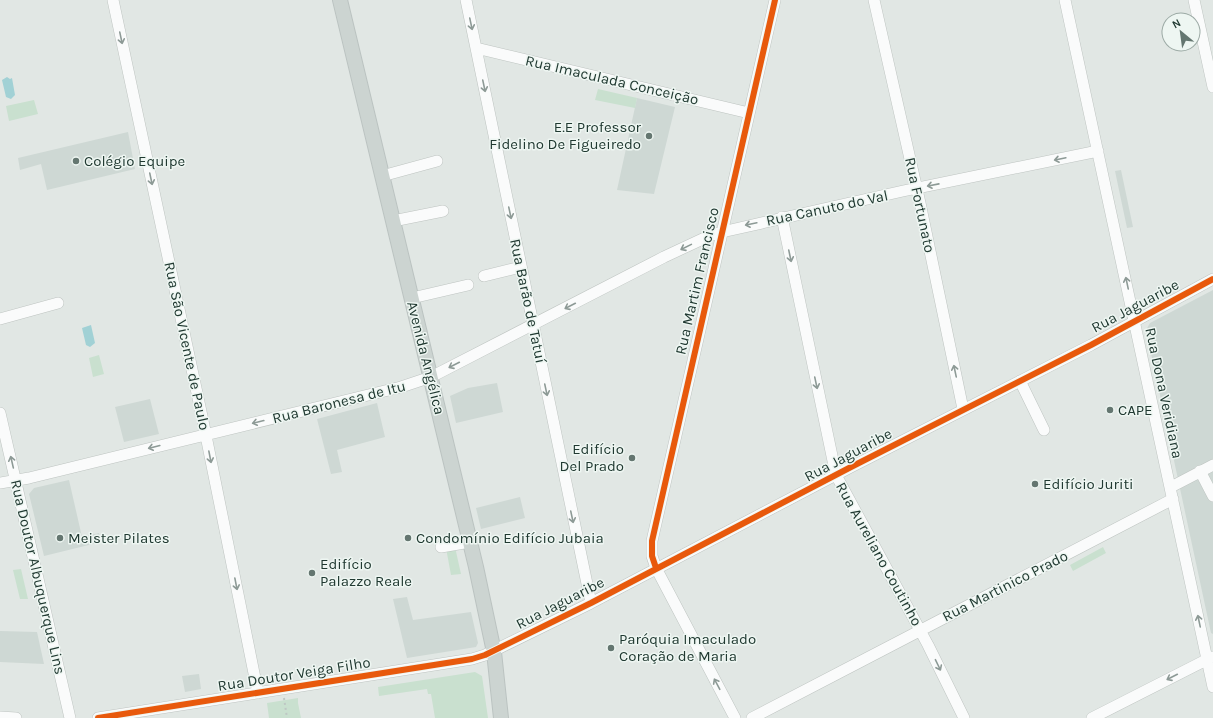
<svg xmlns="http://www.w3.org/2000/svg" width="1213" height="718" font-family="Karla,sans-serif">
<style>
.built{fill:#ced8d4}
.green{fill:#c9e0cf}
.water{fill:#a1d1d5}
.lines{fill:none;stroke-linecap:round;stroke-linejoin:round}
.minor-casing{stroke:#bec4c1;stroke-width:12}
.major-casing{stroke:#bbc3c1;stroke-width:16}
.path{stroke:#bec7c4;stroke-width:2;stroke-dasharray:2 3;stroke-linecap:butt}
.minor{stroke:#fafbfb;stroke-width:11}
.major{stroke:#ccd4d1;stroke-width:14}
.cycleway-casing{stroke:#eef6f2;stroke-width:8}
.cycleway{stroke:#e8590c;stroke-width:6}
.oneway{stroke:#8d9a96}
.poi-dot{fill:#647670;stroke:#eef6f2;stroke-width:1.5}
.labels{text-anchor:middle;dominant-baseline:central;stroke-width:3;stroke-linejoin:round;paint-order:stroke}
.street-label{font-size:15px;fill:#203931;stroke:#eef6f2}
.poi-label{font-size:15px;fill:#203931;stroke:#eef6f2;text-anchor:start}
</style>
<rect width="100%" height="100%" fill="#e1e7e4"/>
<path class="built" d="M637,98l38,9 -21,87 -37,-4z
M128,132l7,37 -88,21 -6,-26 -21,6 -2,-12z
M1121,170l12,57 -6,1 -12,-57z
M1213,290v344l-2,-1 -65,-303 4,-7z
M497,383l6,29 -47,11 -6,-27 18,-8z
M150,399l9,35 -35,8 -9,-35z
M377,403l8,34 -48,13 5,22 -11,2 -14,-55z
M69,480l13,57 17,-4 2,9 -57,14 -15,-62 5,-6z
M520,497l5,21 -44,11 -5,-21z
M407,597l6,23 58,-8 7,31 -2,4 -69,11 -14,-59z
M0,631l37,1 7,32 -44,-2z
M199,674l2,15 -16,3 -3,-16z"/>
<path class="green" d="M598,89l39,9 -2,10 -40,-8z
M34,100l4,14 -29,7 -3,-15z
M99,355l5,19 -11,3 -4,-19z
M455,547l6,27 -10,1 -5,-27z
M1103,547l3,6 -33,18 -3,-6z
M21,569l7,30h-8l-7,-29z
M475,672l7,4 6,42h-53l-4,-24h-3l-1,-5 -48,7 -1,-9z
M298,698v5l3,15h-32l-2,-15z"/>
<path class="water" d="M7,77l3,2 2,-1 3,17 -4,4 -5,-2 -4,-17z
M91,325l4,18 -5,4 -4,-2 -4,-17z"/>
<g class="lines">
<g class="minor-casing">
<path id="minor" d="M113,0l90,421 55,272
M466,0l125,603
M874,0l46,203 43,206
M1065,0l148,687
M1194,0l19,87
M476,48l273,65
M382,176l55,-15
M782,217l54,258 92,170 36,73
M393,221l50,-10
M484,276l37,-9
M412,298l56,-13
M0,319l58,-16
M1020,381l24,49
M0,413l70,305
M1200,471l13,25
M0,483l29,-5 372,-91 30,-10 233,-120 45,-21 13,-4 181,-41 195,-40
M1171,487l42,-22
M441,547l29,-5
M0,717l16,1
M98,718l374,-59 13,-4 106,-52 260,-136 240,-122 122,-66
M735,718l-79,-150 -4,-12v-15l123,-541
M752,718l421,-219
M1092,718l120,-61"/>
</g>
<g class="major-casing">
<path id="major" d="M340,0l136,567 18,85 7,66"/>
</g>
<path class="path" d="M284,698l3,20"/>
<use href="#minor" class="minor"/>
<use href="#major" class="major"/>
<g class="cycleway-casing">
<path id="cycleway" d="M656,568l-4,-12v-15l123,-541
M98,718l374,-59 13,-4 106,-52 260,-136 240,-122 122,-66"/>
</g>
<use href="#cycleway" class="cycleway"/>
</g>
<defs><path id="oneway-shaft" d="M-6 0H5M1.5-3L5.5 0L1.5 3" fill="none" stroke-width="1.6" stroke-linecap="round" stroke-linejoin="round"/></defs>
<g class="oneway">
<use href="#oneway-shaft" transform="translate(471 24) rotate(78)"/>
<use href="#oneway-shaft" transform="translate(121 38) rotate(78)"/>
<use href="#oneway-shaft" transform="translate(484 86) rotate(78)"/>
<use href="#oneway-shaft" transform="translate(1060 159) rotate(168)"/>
<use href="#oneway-shaft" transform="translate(151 179) rotate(78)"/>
<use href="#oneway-shaft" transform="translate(933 185) rotate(169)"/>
<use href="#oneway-shaft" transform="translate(510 213) rotate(78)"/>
<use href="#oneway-shaft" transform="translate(751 224) rotate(168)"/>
<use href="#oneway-shaft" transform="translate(686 247) rotate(154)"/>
<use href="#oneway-shaft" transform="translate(790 256) rotate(78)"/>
<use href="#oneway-shaft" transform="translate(1127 283) rotate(-102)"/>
<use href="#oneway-shaft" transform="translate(570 306) rotate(153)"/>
<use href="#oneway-shaft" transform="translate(454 365) rotate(153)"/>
<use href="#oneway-shaft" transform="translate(955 371) rotate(-102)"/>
<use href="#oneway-shaft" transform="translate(816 383) rotate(78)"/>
<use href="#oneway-shaft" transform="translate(546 390) rotate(78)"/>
<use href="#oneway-shaft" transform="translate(258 422) rotate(166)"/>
<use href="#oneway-shaft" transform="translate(154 447) rotate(166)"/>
<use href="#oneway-shaft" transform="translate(210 457) rotate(79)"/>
<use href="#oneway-shaft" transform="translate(12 462) rotate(-103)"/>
<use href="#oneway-shaft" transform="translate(572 517) rotate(78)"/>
<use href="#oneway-shaft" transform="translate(236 584) rotate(79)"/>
<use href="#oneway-shaft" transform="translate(1199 621) rotate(-102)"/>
<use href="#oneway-shaft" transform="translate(938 665) rotate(64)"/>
<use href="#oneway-shaft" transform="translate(1172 677) rotate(153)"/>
<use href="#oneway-shaft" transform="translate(717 684) rotate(-118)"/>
</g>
<g class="poi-dot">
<circle cx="649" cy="136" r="4"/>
<circle cx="76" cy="161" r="4"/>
<circle cx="1110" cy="410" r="4"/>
<circle cx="632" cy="458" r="4"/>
<circle cx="1035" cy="484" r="4"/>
<circle cx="60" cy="538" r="4"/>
<circle cx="408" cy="538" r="4"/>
<circle cx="312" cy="573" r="4"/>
<circle cx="611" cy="648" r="4"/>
</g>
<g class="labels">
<g class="street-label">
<text transform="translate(612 80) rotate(13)">Rua Imaculada Conceição</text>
<text transform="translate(920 205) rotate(78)">Rua Fortunato</text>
<text transform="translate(827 208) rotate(-12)">Rua Canuto do Val</text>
<text transform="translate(697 281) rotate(-77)">Rua Martim Francisco</text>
<text transform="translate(528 301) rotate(78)">Rua Barão de Tatuí</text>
<text transform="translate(1135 306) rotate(-28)">Rua Jaguaribe</text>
<text transform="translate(187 346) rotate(78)">Rua São Vicente de Paulo</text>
<text transform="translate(426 358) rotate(76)">Avenida Angélica</text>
<text transform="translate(1164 393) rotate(78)">Rua Dona Veridiana</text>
<text transform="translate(339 402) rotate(-14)">Rua Baronesa de Itu</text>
<text transform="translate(848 455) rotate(-28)">Rua Jaguaribe</text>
<text transform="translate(879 554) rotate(61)">Rua Aureliano Coutinho</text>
<text transform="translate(38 577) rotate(77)">Rua Doutor Albuquerque Lins</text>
<text transform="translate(1005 586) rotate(-27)">Rua Martinico Prado</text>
<text transform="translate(560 603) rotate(-27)">Rua Jaguaribe</text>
<text transform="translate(294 674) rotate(-9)">Rua Doutor Veiga Filho</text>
</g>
<g class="poi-label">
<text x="641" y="127" text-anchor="end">E.E Professor<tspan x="641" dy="17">Fidelino De Figueiredo</tspan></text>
<text x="84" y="161">Colégio Equipe</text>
<text x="1118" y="410">CAPE</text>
<text x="624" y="449" text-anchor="end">Edifício<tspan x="624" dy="17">Del Prado</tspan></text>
<text x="1043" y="484">Edifício Juriti</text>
<text x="68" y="538">Meister Pilates</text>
<text x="416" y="538">Condomínio Edifício Jubaia</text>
<text x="320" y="564">Edifício<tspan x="320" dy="17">Palazzo Reale</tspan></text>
<text x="619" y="639">Paróquia Imaculado<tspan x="619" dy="17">Coração de Maria</tspan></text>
</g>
</g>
<g transform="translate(1181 32) rotate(331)"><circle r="19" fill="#eef6f2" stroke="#9caaa5"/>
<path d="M0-3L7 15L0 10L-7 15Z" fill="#647670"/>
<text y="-6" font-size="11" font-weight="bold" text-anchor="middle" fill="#203931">N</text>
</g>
</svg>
